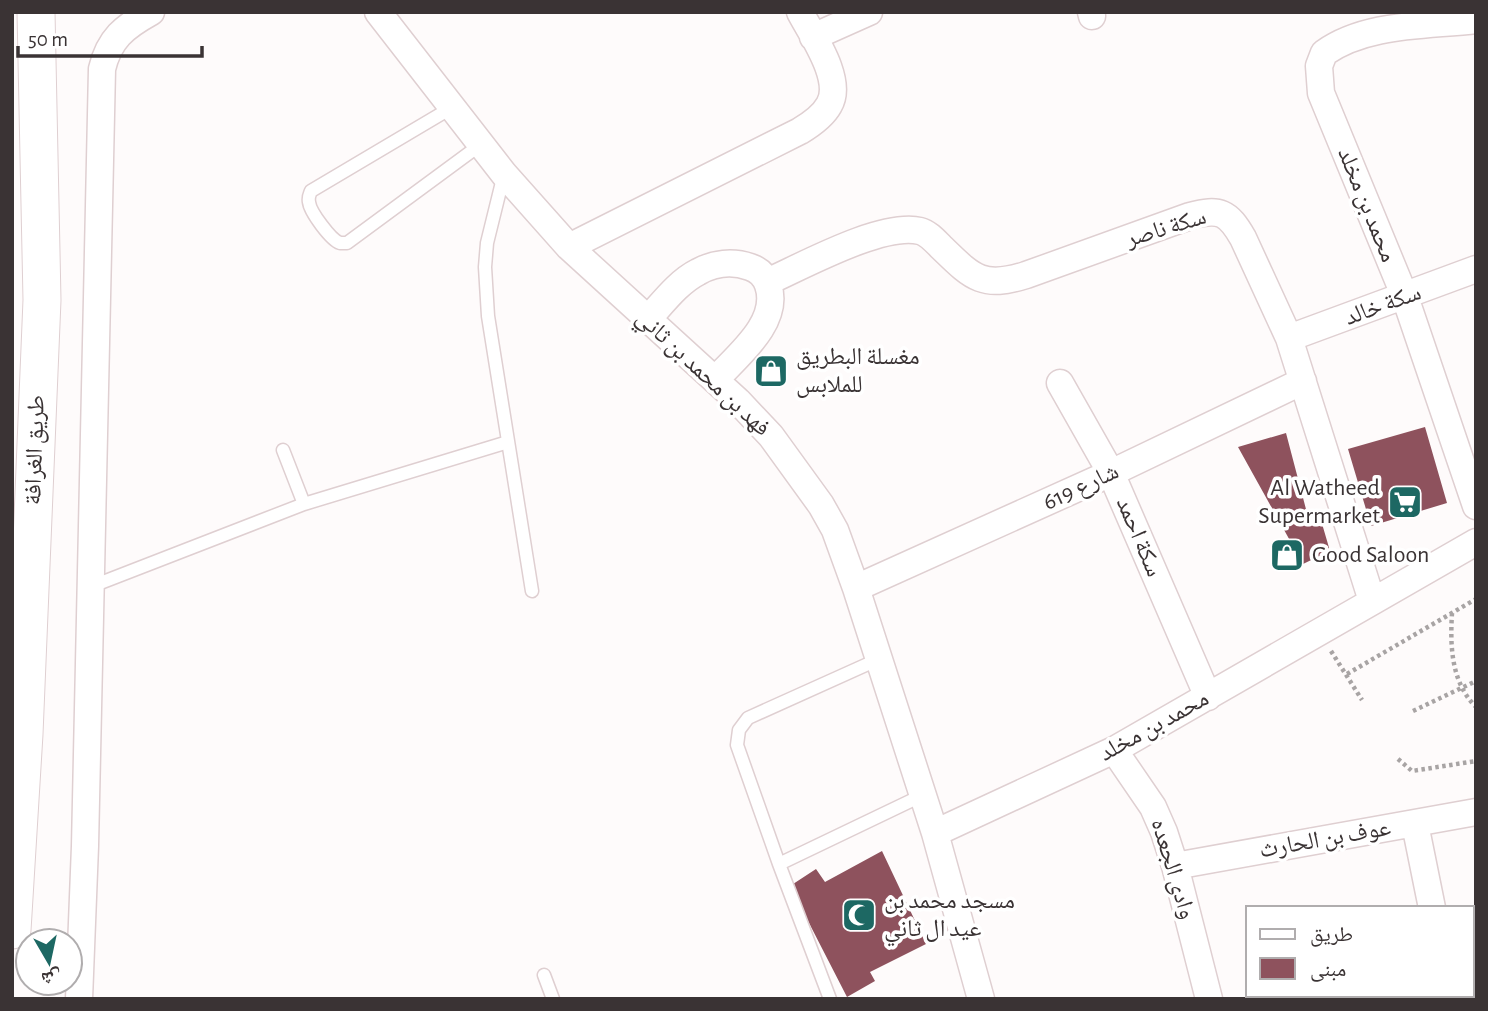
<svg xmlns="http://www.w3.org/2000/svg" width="1488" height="1011" font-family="'Alegreya Sans','Noto Naskh Arabic',sans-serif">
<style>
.building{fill:#8e525d}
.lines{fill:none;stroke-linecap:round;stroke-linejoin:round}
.lane-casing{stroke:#dfcfd1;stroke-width:15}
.street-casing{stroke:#dfcfd1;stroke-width:29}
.secondary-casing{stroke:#dfcfd1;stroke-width:39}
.path{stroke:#a8a4a4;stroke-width:4.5;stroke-dasharray:3.5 3.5;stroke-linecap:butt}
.lane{stroke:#fff;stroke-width:12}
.street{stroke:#fff;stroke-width:26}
.secondary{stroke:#fff;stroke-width:37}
.labels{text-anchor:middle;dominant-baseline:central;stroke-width:7;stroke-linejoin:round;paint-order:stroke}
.street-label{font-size:24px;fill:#3a3334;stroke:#fff}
.poi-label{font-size:24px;fill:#3a3334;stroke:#fff;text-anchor:start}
</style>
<rect width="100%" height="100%" fill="#fefbfb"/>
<path class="building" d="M1425,427l22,76 -76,23 -23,-77z
M1286,433l21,80 11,-3 12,41 -27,13 -65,-117z
M882,851l44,93 -56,28 5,9 -28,16 -57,-111 26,-17 9,13z"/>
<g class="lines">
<g class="lane-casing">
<path id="lane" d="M451,108l-140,83c-2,5 -3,6 -2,11 1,10 22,38 31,41h7l133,-98
M504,174l-17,69 -2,24 3,49 44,275
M283,450l21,54
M90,587l214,-83 204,-62
M779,864l144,-69
M1472,963l4,-1
M544,975l9,24
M830,999l-51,-135 -42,-119 2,-15 9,-12 131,-59
M1291,999l18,-4"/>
</g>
<g class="street-casing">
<path id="street" d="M378,12l126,162 65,73 169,154 33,35 50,69 14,25 21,58 79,245 46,166
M1091,12l1,4
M1476,20c-50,6 -110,3 -152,33l-5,13 2,27 84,204 71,209
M813,37l56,-25
M569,247l231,-116c10,-6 23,-15 29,-26 15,-25 -17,-70 -29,-93
M767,282c36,-16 115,-60 153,-51 8,2 15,10 21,16 31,30 41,42 85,28l164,-59c30,-8 38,-4 53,22l46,100 83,263
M647,320c15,-16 31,-38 51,-48 16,-9 35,-11 52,-5 9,3 15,9 18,18 13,37 -31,71 -53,95
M1289,338l187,-69
M1060,383l51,90 97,224
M856,588l255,-115 192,-92
M1114,750l39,57 11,25 11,34 34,133
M1415,824l17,84
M935,833l179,-83 362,-208
M1175,866l301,-54
M1450,995l1,4
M79,999l6,-153 17,-777c7,-30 22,-42 49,-57"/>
</g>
<g class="secondary-casing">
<path id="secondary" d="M12,930l12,-196 18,-434 -6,-288"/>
</g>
<path class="path" d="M1452,613c-2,33 -1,69 24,94
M1331,651l31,49
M1347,674l129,-75
M1413,711l63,-30
M1398,759l14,12 64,-10"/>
<use href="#lane" class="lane"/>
<use href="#street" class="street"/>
<use href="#secondary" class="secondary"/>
</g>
<defs>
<g id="shop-square" transform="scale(1.75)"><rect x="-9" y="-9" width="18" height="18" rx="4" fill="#1d6863" stroke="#fff"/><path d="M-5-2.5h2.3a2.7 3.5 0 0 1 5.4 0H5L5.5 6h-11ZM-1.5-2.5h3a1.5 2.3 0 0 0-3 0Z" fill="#fff"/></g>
<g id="supermarket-square" transform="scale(1.75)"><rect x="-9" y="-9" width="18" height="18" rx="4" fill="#1d6863" stroke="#fff"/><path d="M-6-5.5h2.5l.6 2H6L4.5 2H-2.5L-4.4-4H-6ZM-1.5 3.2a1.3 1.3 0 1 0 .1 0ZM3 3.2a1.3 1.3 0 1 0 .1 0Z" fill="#fff"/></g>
<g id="mosque-square" transform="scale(1.75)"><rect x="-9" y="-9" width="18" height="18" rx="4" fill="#1d6863" stroke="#fff"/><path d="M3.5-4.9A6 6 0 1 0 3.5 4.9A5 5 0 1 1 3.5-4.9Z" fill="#fff"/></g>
</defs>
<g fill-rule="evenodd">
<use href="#shop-square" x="771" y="371"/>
<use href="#supermarket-square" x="1405" y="502"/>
<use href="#shop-square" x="1287" y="555"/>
<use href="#mosque-square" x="859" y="915"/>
</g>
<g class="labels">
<g class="street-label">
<text transform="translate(1367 205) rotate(68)">محمد بن مخلد</text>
<text transform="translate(1166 228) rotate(-17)">سكة ناصر</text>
<text transform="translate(1383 305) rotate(-20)">سكة خالد</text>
<text transform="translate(703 373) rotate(43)">فهد بن محمد بن ثاني</text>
<text transform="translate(35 450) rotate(-88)">طريق الغرافة</text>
<text transform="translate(1081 487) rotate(-25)">شارع 619</text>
<text transform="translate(1139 537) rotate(67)">سكة احمد</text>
<text transform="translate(1154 726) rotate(-29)">محمد بن مخلد</text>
<text transform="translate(1325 839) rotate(-10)">عوف بن الحارث</text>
<text transform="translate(1173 869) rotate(73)">وادى الجعده</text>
</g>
<g class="poi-label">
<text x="796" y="357">مغسلة البطريق<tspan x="796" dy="28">للملابس</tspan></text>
<text x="1380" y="488" text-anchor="end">Al Watheed<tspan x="1380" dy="28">Supermarket</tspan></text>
<text x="1312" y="555">Good Saloon</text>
<text x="884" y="901">مسجد محمد بن<tspan x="884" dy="28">عيد ال ثاني</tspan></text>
</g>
</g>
<rect width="1488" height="1011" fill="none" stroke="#3a3334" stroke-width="28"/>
<rect x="1246" y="906" width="228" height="91" fill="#ffffff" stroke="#b0adae" stroke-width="2"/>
<rect x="1260" y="929" width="35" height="10" fill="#ffffff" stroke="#b0adae" stroke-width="2"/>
<text x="1310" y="941" font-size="21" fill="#3a3334">طريق</text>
<rect x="1260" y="958" width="35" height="21" fill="#8e525d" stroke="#b0adae" stroke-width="2"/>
<text x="1310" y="976" font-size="21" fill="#3a3334">مبنى</text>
<g transform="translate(49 962) rotate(171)"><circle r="33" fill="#ffffff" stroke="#b0adae" stroke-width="2"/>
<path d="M0-5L12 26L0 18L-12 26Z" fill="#1d6863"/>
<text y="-10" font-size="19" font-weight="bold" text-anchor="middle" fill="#3a3334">ش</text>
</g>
<path d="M18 46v10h184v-10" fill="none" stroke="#3a3334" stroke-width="3.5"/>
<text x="28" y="46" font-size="21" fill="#3a3334" stroke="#ffffff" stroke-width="5" paint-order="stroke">50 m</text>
</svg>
